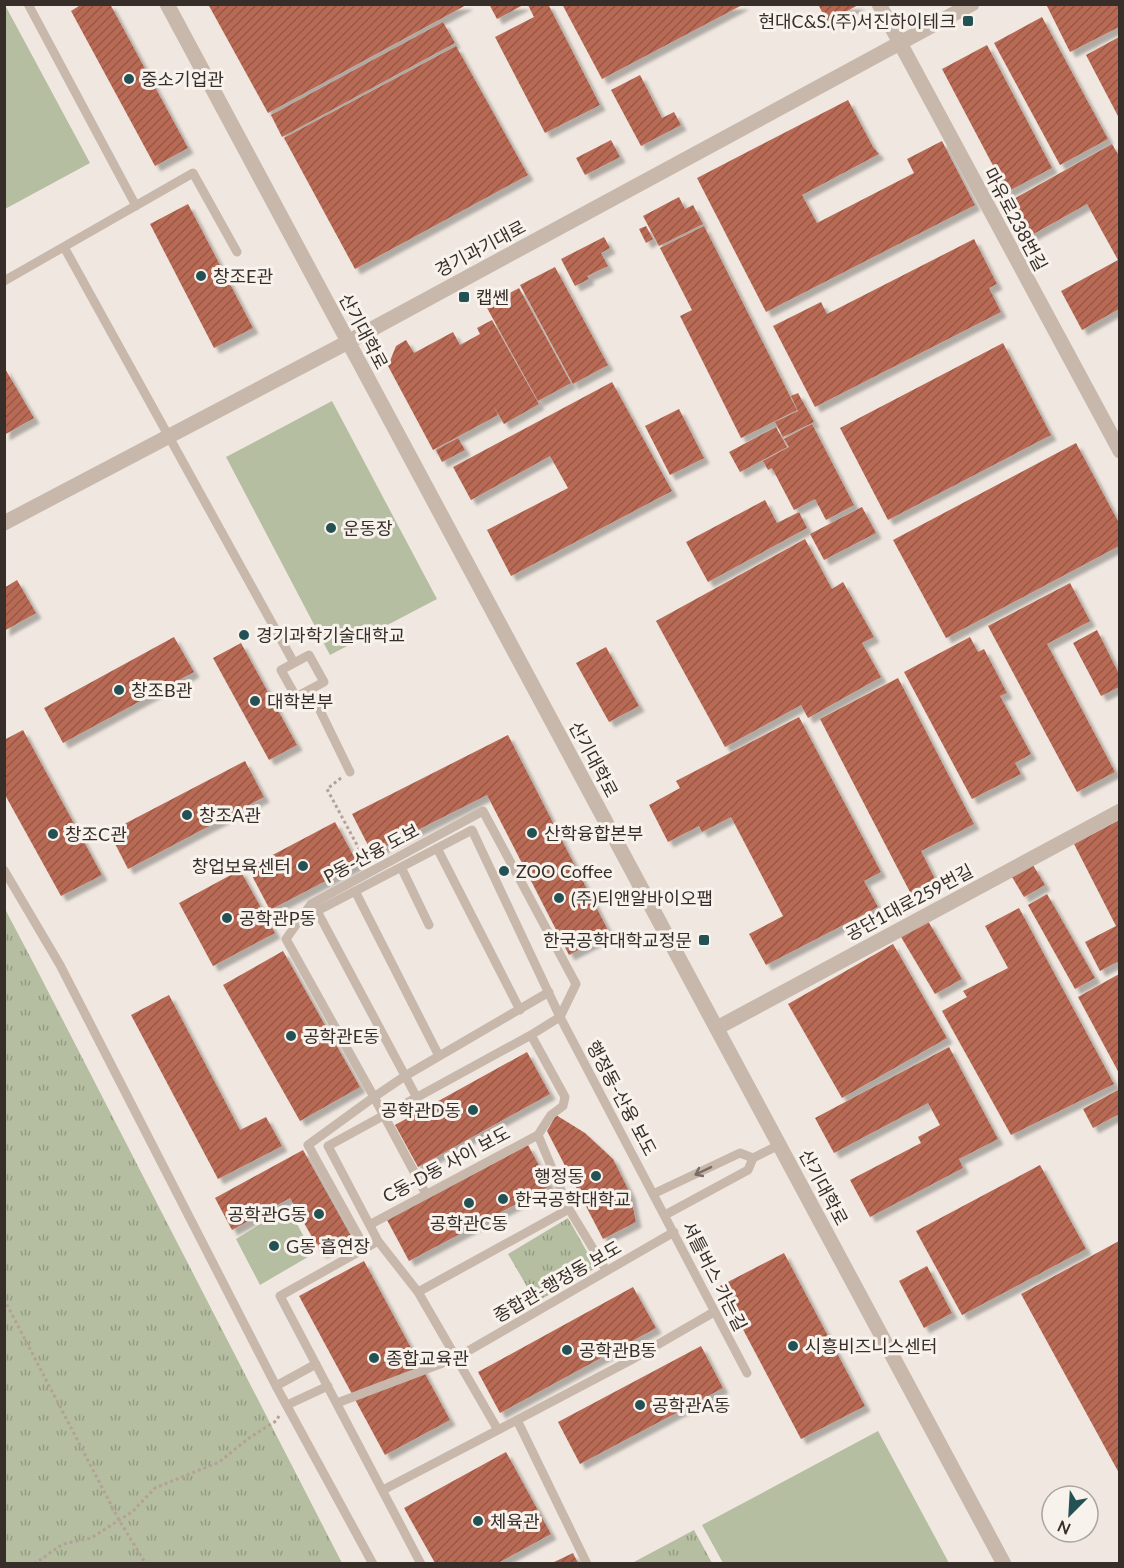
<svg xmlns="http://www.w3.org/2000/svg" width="1124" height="1568" font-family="Lato,'Noto Sans KR',sans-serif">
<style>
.grass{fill:url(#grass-tufts)}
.pitch{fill:#b5bea1}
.building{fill:url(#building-hatch);filter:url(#shadow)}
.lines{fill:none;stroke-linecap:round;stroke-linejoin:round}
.path{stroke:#b3a297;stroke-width:3;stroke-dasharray:3 3;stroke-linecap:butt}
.service{stroke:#c8b8ac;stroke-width:9}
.minor{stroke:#c8b8ac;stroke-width:15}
.tertiary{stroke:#c8b8ac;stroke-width:15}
.oneway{stroke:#786c64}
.poi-dot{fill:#245254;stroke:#f8f2ec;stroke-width:2}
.labels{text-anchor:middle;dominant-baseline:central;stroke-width:6;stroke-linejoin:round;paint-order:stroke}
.poi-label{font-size:18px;fill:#372e2a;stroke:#f8f2ec;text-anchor:start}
.street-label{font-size:18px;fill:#372e2a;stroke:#f8f2ec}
</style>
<defs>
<pattern id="grass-tufts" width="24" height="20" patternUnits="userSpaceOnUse" patternTransform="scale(1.5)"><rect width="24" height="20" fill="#b5bea1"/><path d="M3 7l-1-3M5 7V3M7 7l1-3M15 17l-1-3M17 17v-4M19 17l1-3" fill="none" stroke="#949b83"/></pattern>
<pattern id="building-hatch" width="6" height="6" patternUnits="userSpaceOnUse" patternTransform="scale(1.5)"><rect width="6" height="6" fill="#b96b55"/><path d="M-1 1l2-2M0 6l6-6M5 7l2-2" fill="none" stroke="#975847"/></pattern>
<filter id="shadow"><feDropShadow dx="5.5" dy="5.5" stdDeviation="1.5" flood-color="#0004"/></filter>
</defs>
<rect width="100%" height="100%" fill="#f0e8e0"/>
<path class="grass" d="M5,909l30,57 307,597h-337z
M568,1218l28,50 -60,34 -28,-48z
M694,1530l18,33h-80z"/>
<path class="pitch" d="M5,5l85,158 -85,46 -1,-204z
M332,401l105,198 -107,56 -104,-198z
M288,1207l25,47 -53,31 -24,-46z
M878,1431l71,132h-226l-21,-38z"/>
<path class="building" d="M82,4h28l78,144 -33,18 -84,-155z
M208,4h260l-200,109z
M489,4h36l-28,15z
M529,4h19l52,101 -55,28 -50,-96 39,-20 -6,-12z
M562,4h182l-142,75z
M818,4h42l-33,18z
M1046,4h73v23l-49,25z
M1042,17l66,122 -48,26 -66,-122z
M443,22l12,21 -173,94 -11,-22z
M1119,37v81l-33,-63z
M987,45l65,123 -45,24 -65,-123z
M456,46l72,129 -173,94 -71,-131z
M640,75l22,43 12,-6 7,13 -40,21 -30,-56z
M848,100l25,47 6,7 -77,41 15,28 97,-50 -7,-14 35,-18 33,64 -209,107 -69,-134z
M611,140l9,17 -35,18 -9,-17z
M1112,144l7,12v153l-37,21 -21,-39 57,-31 -31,-56 -57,32 -20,-35z
M679,197l6,12 8,-4 10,19 -44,22 -16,-30z
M188,204l65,124 -39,20 -64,-124z
M646,226l7,13 -7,4 -7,-14z
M704,226l93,184 -56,28 -61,-122 12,-6 -32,-62z
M604,237l6,11 -9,5 7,13 -21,10 2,3 -14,7 -14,-27z
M974,239l23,45 -8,4 12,24 -186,95 -42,-81 48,-24 6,12z
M555,267l53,98 -35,19 -53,-99z
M519,288l52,95 -33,18 -52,-95z
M492,320l47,84 -35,20 -10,-17 4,8 -65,35 -45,-84 8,-20 10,-6 8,13 39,-21 7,13 20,-11 -3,-6z
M1003,343l48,92 -163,85 -48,-92z
M4,367l30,51 -30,17z
M612,382l60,109 -161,85 -24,-46 81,-42 -18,-32 -79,44 -18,-33z
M798,393l16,29 -31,15 -8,-15 23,-11 -7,-15z
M679,409l25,49 -34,17 -25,-49z
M812,424l42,81 -28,15 -11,-21 -21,11 -22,-42 -4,2 -5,-9 26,-14 -5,-8z
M776,427l11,20 -47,25 -11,-20z
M458,438l7,12 -23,12 -6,-12z
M1076,443l43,80v23l-173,92 -53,-98z
M765,500l12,23 22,-11 8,16 -99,54 -22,-40z
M862,507l14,26 -52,27 -14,-26z
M805,539l27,50 11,-7 31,55 -12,6 19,34 -73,41 -7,-13 -76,42 -69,-126z
M17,580l19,33 -32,18v-43z
M1070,583l20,38 -43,23 68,128 -38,20 -89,-166z
M1097,630l22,44v13l-18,9 -28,-53z
M174,637l20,35 -131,71 -19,-35z
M970,637l8,15 6,-3 23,44 -7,3 31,58 -16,9 6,11 -49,25 -68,-127z
M241,643l56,102 -28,15 -56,-102z
M606,647l33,59 -30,16 -33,-59z
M898,678l76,146 -53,27 15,30 -25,13 -91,-175z
M799,717l82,155 -17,9 14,26 -112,58 -17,-31 34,-18 -52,-99 -29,15 -3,-6 -31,16 -19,-37 31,-17 -4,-7z
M23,730l79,145 -41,21 -57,-103v-53z
M508,735l102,199 -41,21 -82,-160 -115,58 -20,-39z
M245,761l19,36 -136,72 -19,-37z
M1119,820v141l-19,10 -15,-29 31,-16 -42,-82z
M335,822l23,42 -88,46 -22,-42z
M1033,865l12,20 -21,12 -12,-20z
M240,870l35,63 -62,33 -34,-63z
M1047,894l48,84 -20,11 -47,-84z
M1019,908l95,176 -103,51 -69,-124 25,-14 -4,-6 45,-23 -23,-42z
M928,921l34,58 -27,15 -34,-57z
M893,944l54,94 -105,60 -54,-94z
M283,951l77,136 -60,34 -77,-136z
M1119,974v99l-41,-76z
M169,995l71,135 26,-13 16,29 -64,33 -87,-164z
M949,1047l49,92 -39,20 4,9 -93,49 -20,-37 71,-37 -3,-6 22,-12 -12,-22 -94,50 -19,-35z
M527,1052l23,42 -132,73 -23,-42z
M1118,1090l1,24 -26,14 -10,-19z
M556,1115l29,18 28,26 17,34 6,29 -33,17 -56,-108z
M528,1145l22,41 -141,75 -22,-41z
M303,1150l48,86 -30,17 -31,-55 -58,32 -17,-32z
M1040,1165l46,84 -124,66 -46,-84z
M1119,1241v232l-98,-179z
M784,1253l81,153 -64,33 -81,-153z
M364,1261l86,159 -65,35 -86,-159z
M927,1266l25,47 -28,15 -25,-47z
M633,1287l23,41 -156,85 -22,-41z
M701,1346l22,42 -143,76 -22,-42z
M506,1452l45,82 -53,29h-63l-31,-55z
M573,1553l5,10h-26z"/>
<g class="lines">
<path class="path" d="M341,778l-14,11 38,71
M4,1299l115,221 27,44
M34,1564l29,-20 28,-6 41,-26 23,-24 64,-26 30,-24 27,-17 3,-5"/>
<path class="service" d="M28,4l108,202
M64,247l230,416
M4,281l189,-108 44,79
M309,655l15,27 -28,15 -15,-27z
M310,690l40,82
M437,848l83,162
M401,867l28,58
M4,870l56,95 216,421 97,178
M355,891l84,165
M417,1098l-100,-187 155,-81 88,187 187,356
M426,1194l-52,-97 31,-21 144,-84
M653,1194l87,-41 13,5
M569,1209l37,61
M665,1215l83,-45 5,-12 26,-13
M371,1224l167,-89
M378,1241l40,51 80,138 19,-10 70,144
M365,1248l-57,-103 66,-48 -88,-158 25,-35 172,-93 93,173 -16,33 -29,18 -203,111 50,95 -98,55 141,268
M418,1292l151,-83 -31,-74 13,-20 12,-9 2,-9 -34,-62
M276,1386l40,-22
M337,1403l119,-45 218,-126
M287,1405l41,-19
M517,1420l114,-60 83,-48
M383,1490l115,-60"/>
<path class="minor" d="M879,4l241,447
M717,1028l403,-217"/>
<path class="tertiary" d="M167,4l837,1560
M4,523l344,-181 624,-338"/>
</g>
<defs><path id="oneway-shaft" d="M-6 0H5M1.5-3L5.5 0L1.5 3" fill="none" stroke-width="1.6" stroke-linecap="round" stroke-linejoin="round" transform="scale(1.5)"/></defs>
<use class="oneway" href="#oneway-shaft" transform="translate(703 1171) rotate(154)"/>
<g class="poi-dot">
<rect x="962" y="15" width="12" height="12" rx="3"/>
<circle cx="129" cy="79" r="6"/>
<circle cx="201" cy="276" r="6"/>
<rect x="458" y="291" width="12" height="12" rx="3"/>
<circle cx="331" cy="528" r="6"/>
<circle cx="244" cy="635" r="6"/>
<circle cx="119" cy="690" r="6"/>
<circle cx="255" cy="701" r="6"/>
<circle cx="187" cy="815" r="6"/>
<circle cx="532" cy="833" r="6"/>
<circle cx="53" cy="834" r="6"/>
<circle cx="303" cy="866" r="6"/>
<circle cx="504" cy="871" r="6"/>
<circle cx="559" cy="898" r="6"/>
<circle cx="227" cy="918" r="6"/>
<rect x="698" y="934" width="12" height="12" rx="3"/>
<circle cx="291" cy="1036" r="6"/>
<circle cx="473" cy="1110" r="6"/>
<circle cx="596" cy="1176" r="6"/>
<circle cx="503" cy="1199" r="6"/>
<circle cx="469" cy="1203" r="6"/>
<circle cx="319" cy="1214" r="6"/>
<circle cx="274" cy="1246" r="6"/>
<circle cx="793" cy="1346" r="6"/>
<circle cx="567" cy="1350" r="6"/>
<circle cx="374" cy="1358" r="6"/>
<circle cx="640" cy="1405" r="6"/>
<circle cx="478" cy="1521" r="6"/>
</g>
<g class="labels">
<g class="poi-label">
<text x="956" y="21" text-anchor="end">현대C&amp;S.(주)서진하이테크</text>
<text x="141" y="79">중소기업관</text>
<text x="213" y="276">창조E관</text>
<text x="476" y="297">캡쎈</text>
<text x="343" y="528">운동장</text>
<text x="256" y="635">경기과학기술대학교</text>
<text x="131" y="690">창조B관</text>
<text x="267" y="701">대학본부</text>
<text x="199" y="815">창조A관</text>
<text x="544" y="833">산학융합본부</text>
<text x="65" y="834">창조C관</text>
<text x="291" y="866" text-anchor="end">창업보육센터</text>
<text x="516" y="871">ZOO Coffee</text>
<text x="571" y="898">(주)티앤알바이오팹</text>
<text x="239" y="918">공학관P동</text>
<text x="692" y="940" text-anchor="end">한국공학대학교정문</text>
<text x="303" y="1036">공학관E동</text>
<text x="461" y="1110" text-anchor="end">공학관D동</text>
<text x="584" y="1176" text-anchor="end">행정동</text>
<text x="515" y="1199">한국공학대학교</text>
<text x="307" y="1214" text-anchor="end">공학관G동</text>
<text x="469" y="1223" text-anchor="middle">공학관C동</text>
<text x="286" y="1246">G동 흡연장</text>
<text x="805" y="1346">시흥비즈니스센터</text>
<text x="579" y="1350">공학관B동</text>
<text x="386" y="1358">종합교육관</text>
<text x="652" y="1405">공학관A동</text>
<text x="490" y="1521">체육관</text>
</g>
<g class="street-label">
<text transform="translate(1016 219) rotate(62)">마유로238번길</text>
<text transform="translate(480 248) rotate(-28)">경기과기대로</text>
<text transform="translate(364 331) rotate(62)">산기대학로</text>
<text transform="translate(594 759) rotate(62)">산기대학로</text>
<text transform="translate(371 853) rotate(-28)">P동-산융 도보</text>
<text transform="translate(909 902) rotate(-28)">공단1대로259번길</text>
<text transform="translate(622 1098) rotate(62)">행정동-산융 보도</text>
<text transform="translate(446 1164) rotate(-28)">C동-D동 사이 보도</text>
<text transform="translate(824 1187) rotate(62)">산기대학로</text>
<text transform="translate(715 1276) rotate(63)">셔틀버스 가는길</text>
<text transform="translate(557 1281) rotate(-30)">종합관-행정동 보도</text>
</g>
</g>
<rect width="1124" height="1568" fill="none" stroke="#372e2a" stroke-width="12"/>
<g transform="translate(1070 1514) rotate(204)"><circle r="28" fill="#f8f2ec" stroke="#aba49e" stroke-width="1.5"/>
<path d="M0-4.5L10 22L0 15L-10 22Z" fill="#245254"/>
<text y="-9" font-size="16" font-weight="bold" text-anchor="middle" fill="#372e2a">N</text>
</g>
</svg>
